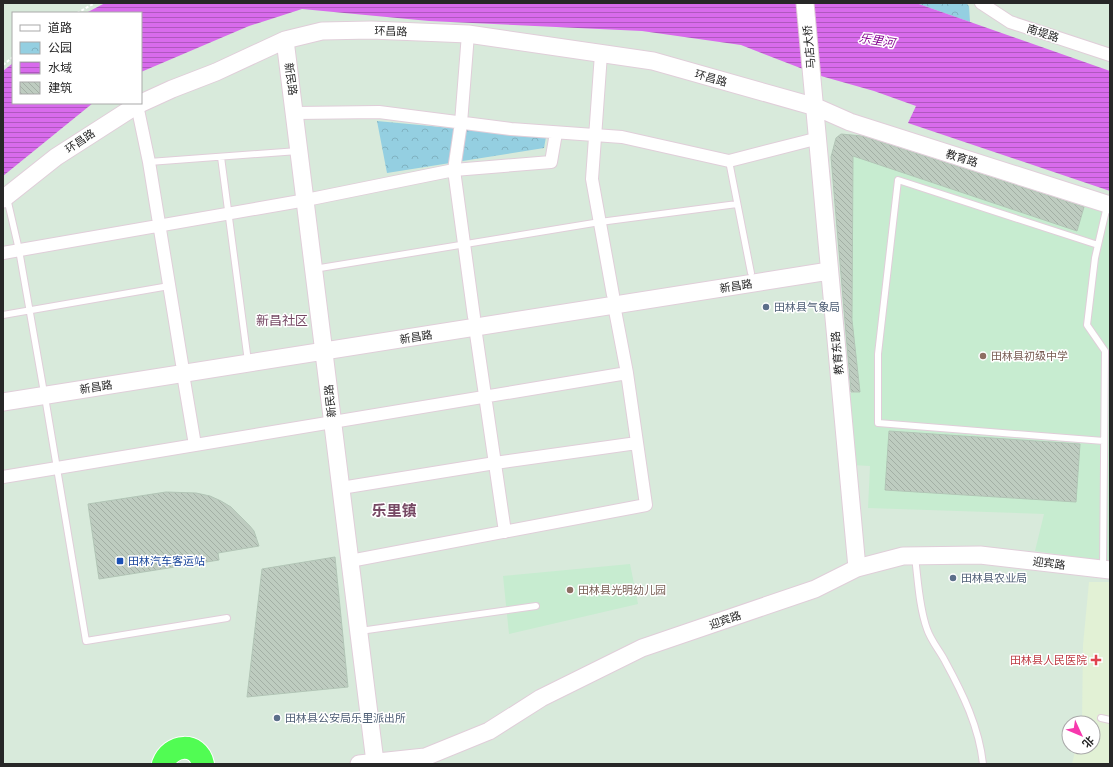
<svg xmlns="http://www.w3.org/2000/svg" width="1113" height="767" font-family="Poppins,'Noto Sans SC',sans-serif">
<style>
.education{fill:#c7ecd0}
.medical{fill:#e2f1d5}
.park{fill:url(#park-crowns)}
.water{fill:url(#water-rules)}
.building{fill:url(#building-back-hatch);stroke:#b2c5b6}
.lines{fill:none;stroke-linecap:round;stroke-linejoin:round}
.lane-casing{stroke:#e0ced9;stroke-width:8}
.street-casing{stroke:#e0ced9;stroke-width:14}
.secondary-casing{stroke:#e0ced9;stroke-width:19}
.highway-casing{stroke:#fff;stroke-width:24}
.path{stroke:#fff;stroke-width:2;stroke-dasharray:3 2;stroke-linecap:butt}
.lane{stroke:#fff;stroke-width:6}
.street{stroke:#fff;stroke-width:12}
.secondary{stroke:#fff;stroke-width:17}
.highway{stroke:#51fc53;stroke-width:22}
.service-dot{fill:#5c6f8a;stroke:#fff;stroke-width:1.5}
.education-dot{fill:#8d6e63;stroke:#fff;stroke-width:1.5}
.transit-dot{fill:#1a4fb4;stroke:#fff;stroke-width:1.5}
.health-dot{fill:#e0444e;stroke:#fff;stroke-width:1.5}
.labels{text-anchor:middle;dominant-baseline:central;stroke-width:3;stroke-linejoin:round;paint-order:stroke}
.street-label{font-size:11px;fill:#272727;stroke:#fff}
.service-label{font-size:11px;fill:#4e5e75;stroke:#fff;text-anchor:start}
.education-label{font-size:11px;fill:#785e54;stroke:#fff;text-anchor:start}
.transit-label{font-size:11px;fill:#164399;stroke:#fff;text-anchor:start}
.health-label{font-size:11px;fill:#be3a42;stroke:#fff;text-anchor:end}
.water-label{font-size:12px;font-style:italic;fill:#890e94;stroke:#fff}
.quarter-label{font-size:13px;fill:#764964;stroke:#fff}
.district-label{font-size:15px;font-weight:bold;fill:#764964;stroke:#fff}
</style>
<defs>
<pattern id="park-crowns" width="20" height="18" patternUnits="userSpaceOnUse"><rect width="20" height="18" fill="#94cfe1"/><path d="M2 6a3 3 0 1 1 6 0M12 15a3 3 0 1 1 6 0" fill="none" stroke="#80b2c1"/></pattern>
<pattern id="water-rules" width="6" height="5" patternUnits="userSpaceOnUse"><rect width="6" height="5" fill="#d86bec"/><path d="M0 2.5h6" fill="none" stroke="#af58bf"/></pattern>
<pattern id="building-back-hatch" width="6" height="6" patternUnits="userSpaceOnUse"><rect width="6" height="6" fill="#beccc0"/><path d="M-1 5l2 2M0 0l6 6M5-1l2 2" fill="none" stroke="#a3afa5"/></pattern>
</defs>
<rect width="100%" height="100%" fill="#d8eadb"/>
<path class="education" d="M853,156l224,75 7,-27 26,10v348l-75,-11 9,-37 -176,-6 2,-42 -19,-1 -3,-72 12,-1 -8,-72z
M630,564l8,40 -129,30 -6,-58z"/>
<path class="medical" d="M1089,582h21v182h-38l4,-17h17v-24h-11l1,-78z"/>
<path class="park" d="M916,3h50l3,3 1,16z
M377,121l169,16 -2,11 -157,25z"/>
<path class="water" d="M105,3h811l194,68v120l-202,-68 8,-17 -42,-15 -53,-15 -80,-31 -99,-14 -213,-10 -127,-12 -53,17 -108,46v-59h-55z
M13,63v40h80l-90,73v-105z"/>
<path class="building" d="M841,134l21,2 222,71 -7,24 -224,-75 -1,164 8,72h-9l-20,-235 5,-19z
M889,431l191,13 -4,58 -191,-12z
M166,492l30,1 14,3 11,5 10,6 18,18 5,6 5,15 -41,7 1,7 -120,19 -11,-75z
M335,557l13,130 -101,10 15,-128z"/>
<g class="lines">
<g class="lane-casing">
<path id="lane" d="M221,157l26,197
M729,161l22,112
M149,162l149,-11
M7,198l12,52 24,137
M1098,245l-200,-65 -20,174v69l226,18
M314,269l286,-47 137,-18
M3,315l166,-29
M45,397l41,244 141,-23
M915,557c3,23 4,50 12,72 4,12 13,22 18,32 18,33 34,66 38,103
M1103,569l2,-218 -18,-26 8,-67 12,-52
M360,631l176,-25
M1101,718l9,2"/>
</g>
<g class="street-casing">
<path id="street" d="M981,3l29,19 100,33
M468,34l-7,89 -7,47 20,147
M601,54l-9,125 21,116
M137,105l12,57 33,202
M295,113l84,-1 132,17 111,8 107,24 90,-23
M3,253l303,-53 148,-30 97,-8 5,-29
M475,327l30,205
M183,374l12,71
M3,477l624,-104
M341,488l154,-25 142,-20
M350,561l296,-56 -19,-132 -13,-68"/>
</g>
<g class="secondary-casing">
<path id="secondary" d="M805,3l52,565
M285,40l90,722
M3,199l53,-42 81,-52 35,-16 44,-17 69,-32 37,-9 49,-1 97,4 185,27 163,46 34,15 260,83
M3,402l826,-131
M359,764l66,-7 64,-26 52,-33 101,-50 173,-59 42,-21 46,-12 77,-1 130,15"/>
</g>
<g class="highway-casing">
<path id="highway" d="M163,764c7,-20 35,-23 40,0"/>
</g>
<path class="path" d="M77,13l18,-10
M3,65l10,-8"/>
<use href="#lane" class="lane"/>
<use href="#street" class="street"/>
<use href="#secondary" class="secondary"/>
<use href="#highway" class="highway"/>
</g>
<g class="service-dot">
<circle cx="766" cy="307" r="4"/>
<circle cx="953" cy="578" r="4"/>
<circle cx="277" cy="718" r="4"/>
</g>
<g class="education-dot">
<circle cx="983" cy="356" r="4"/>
<circle cx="570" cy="590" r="4"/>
</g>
<rect class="transit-dot" x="116" y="557" width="8" height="8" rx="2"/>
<path class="health-dot" d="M1094 654h4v4h4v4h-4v4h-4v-4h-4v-4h4z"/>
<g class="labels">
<g class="street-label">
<text transform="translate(391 31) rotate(2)">环昌路</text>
<text transform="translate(1043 33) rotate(18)">南堤路</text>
<text transform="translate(809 47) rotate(-95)">马店大桥</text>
<text transform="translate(711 78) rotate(16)">环昌路</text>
<text transform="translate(291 79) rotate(82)">新民路</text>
<text transform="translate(80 141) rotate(-34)">环昌路</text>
<text transform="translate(962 158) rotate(17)">教育路</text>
<text transform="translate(736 286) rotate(-9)">新昌路</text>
<text transform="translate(416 337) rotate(-9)">新昌路</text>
<text transform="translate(837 353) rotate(-95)">教育东路</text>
<text transform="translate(96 387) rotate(-9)">新昌路</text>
<text transform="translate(330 401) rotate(-96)">新民路</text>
<text transform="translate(1049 563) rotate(7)">迎宾路</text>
<text transform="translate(725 620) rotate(-19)">迎宾路</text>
</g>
<g class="service-label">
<text x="774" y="307">田林县气象局</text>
<text x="961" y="578">田林县农业局</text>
<text x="285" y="718">田林县公安局乐里派出所</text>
</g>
<g class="education-label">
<text x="991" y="356">田林县初级中学</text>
<text x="578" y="590">田林县光明幼儿园</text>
</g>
<g class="transit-label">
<text x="128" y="561">田林汽车客运站</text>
</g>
<g class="health-label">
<text x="1087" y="660">田林县人民医院</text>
</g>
<g class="water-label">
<text transform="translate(877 40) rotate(9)">乐里河</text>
</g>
<g class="quarter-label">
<text x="282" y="320">新昌社区</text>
</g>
<g class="district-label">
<text x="394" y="510">乐里镇</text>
</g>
</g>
<rect width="1113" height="767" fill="none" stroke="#272727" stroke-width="8"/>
<rect x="12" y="12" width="130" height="92" fill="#ffffff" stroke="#a9a9a9"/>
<rect x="20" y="25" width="20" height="6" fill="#ffffff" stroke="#a9a9a9"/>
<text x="48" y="32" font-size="12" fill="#272727">道路</text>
<rect x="20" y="42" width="20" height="12" fill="url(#park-crowns)" stroke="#a9a9a9"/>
<text x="48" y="52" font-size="12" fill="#272727">公园</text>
<rect x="20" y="62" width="20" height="12" fill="url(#water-rules)" stroke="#a9a9a9"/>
<text x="48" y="72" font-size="12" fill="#272727">水域</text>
<rect x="20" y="82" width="20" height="12" fill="url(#building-back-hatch)" stroke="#a9a9a9"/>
<text x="48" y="92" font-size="12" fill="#272727">建筑</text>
<g transform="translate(1081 735) rotate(134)"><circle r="19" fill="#ffffff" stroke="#a9a9a9"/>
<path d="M0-3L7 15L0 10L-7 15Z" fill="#f738ad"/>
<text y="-6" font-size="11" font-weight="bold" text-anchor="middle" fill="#272727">北</text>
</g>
</svg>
